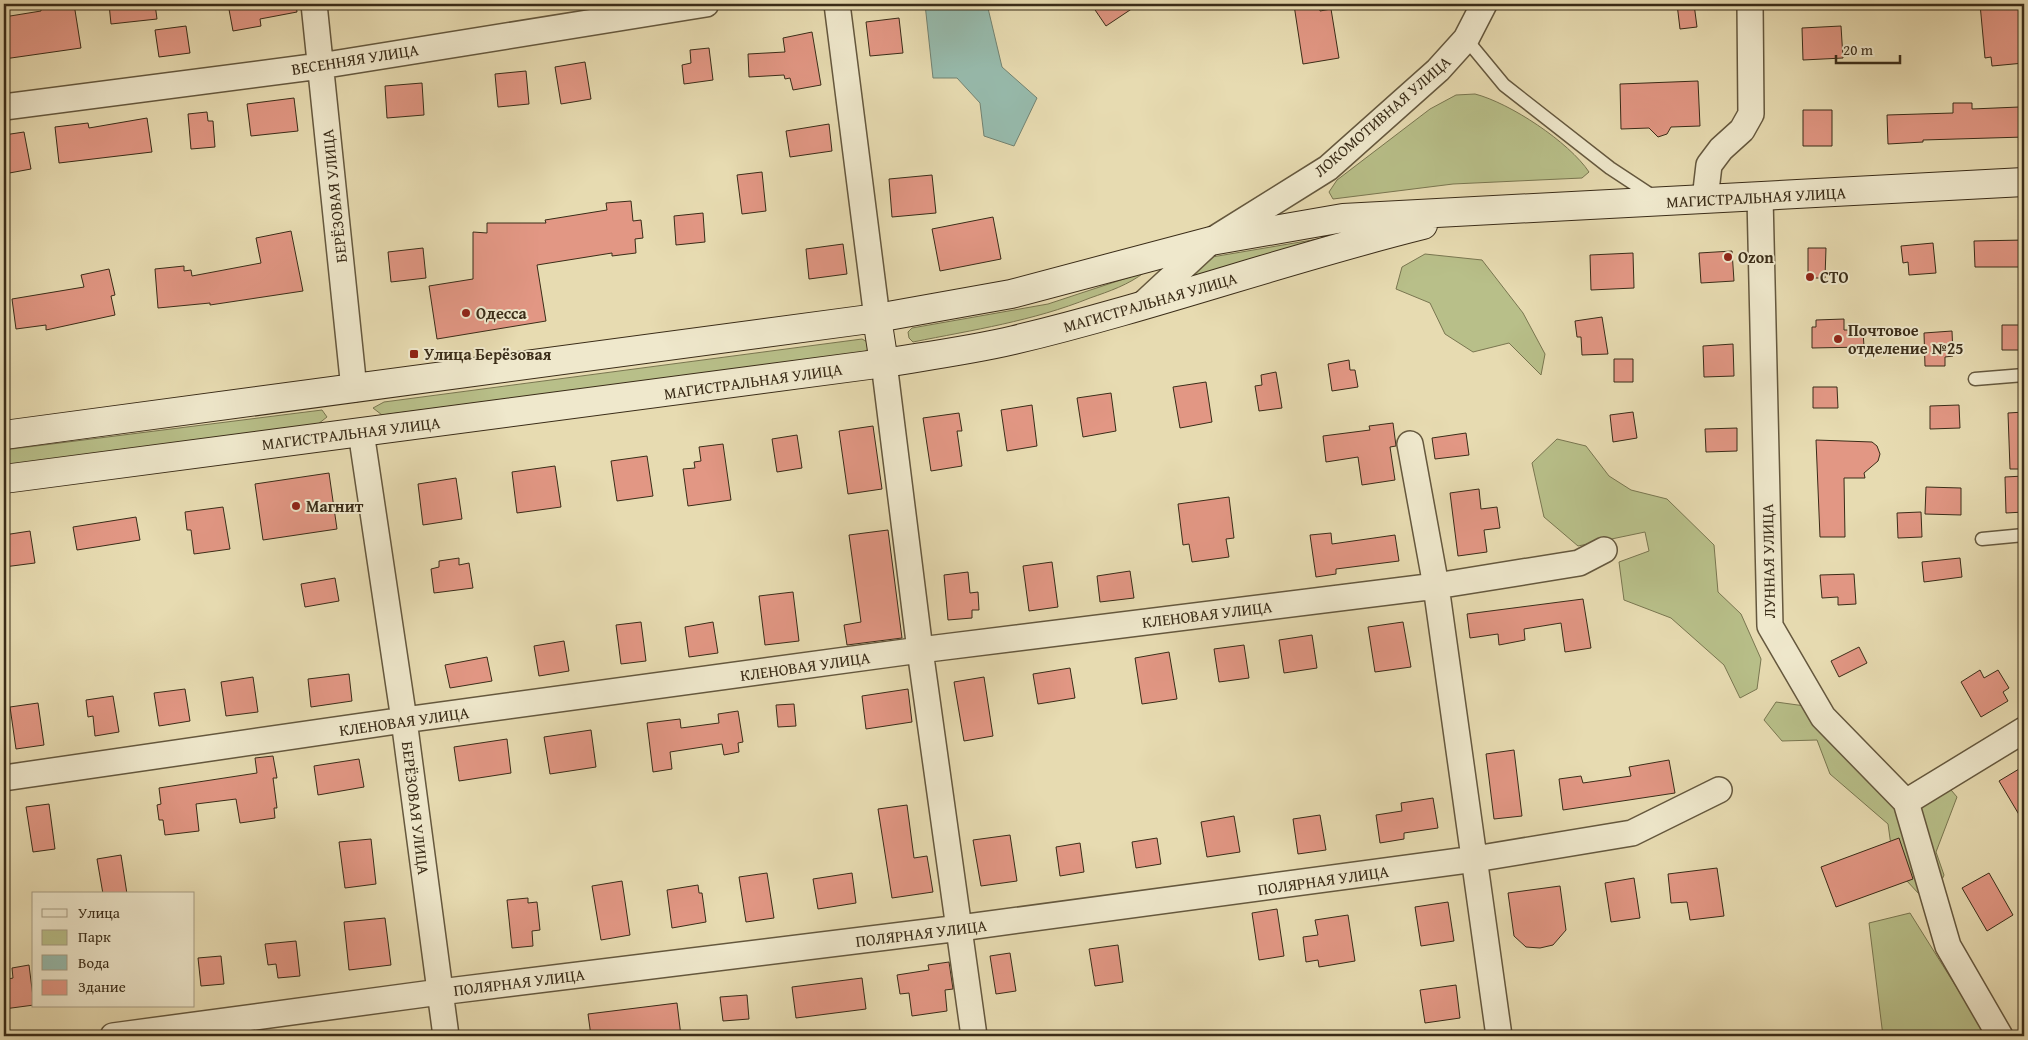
<svg xmlns="http://www.w3.org/2000/svg" width="2028" height="1040" font-family="'Gentium Book Plus',serif">
<style>
.green{fill:#b8bf89;stroke:#797650}
.water{fill:#97bbad;stroke:#728271}
.building{fill:#e29784;stroke:#3a2c18}
.lines{fill:none;stroke-linecap:round;stroke-linejoin:round}
.service-casing{stroke:#65583e;stroke-width:15}
.minor-casing{stroke:#65583e;stroke-width:28}
.secondary-casing{stroke:#3a2c18;stroke-width:30}
.service{stroke:#efe8cc;stroke-width:12}
.minor{stroke:#efe8cc;stroke-width:25}
.secondary{stroke:#efe8cc;stroke-width:28}
.poi-dot{fill:#8f2418;stroke:#efe8cc;stroke-width:2}
.labels{text-anchor:middle;dominant-baseline:central;stroke-width:4;stroke-linejoin:round;paint-order:stroke}
.street-label{font-size:16px;fill:#3a2c18;stroke:#efe8cc}
.poi-label{font-size:16px;font-weight:bold;fill:#3a2c18;stroke:#efe8cc;text-anchor:start}
</style>
<rect width="100%" height="100%" fill="#e7dbb1"/>
<filter id="stains"><feTurbulence type="fractalNoise" baseFrequency=".004" numOctaves="4"/><feColorMatrix values="0 0 0 0 .2 0 0 0 0 .09 0 0 0 0 .02 0 0 0 .5 -.17"/></filter>
<radialGradient id="worn" r=".72"><stop offset=".6" stop-color="#630" stop-opacity="0"/><stop offset="1" stop-color="#630" stop-opacity=".3"/></radialGradient>
<path class="green" d="M1475,94c35,9 94,48 114,78l-7,6 -129,6 -120,15 -4,-7 8,-12 93,-71 26,-14z
M1324,238l-143,45 31,-26z
M1425,254l57,6 41,53 22,41 -4,21 -32,-32 -36,9 -28,-18 -15,-31 -34,-14 6,-22z
M1145,272c-17,13 -35,19 -55,26 -57,23 -117,32 -177,44l-4,-4 -1,-6 4,-4 136,-24z
M862,339l11,6 -10,8 -481,62 -9,-7 11,-6z
M322,410l5,7 -9,7 -314,42v-16z
M1557,439l29,7 23,30 22,14 36,9 47,46 4,47 23,22 20,45 -4,30 -17,9 -16,-33 -53,-47 -47,-18 -5,-38 30,-11 -4,-19 -67,14 -34,-29 -12,-54z
M1776,702l29,4 107,83 34,-5 11,13 -21,55 8,23 -7,16 -18,3 -25,-27 -6,-43 -58,-50 -13,-34 -35,1 -18,-21z
M1910,913l77,123h-104l-14,-113z"/>
<path class="water" d="M925,4h62l15,63 35,31 -23,48 -30,-10 -4,-33 -23,-25h-24z"/>
<path class="building" d="M49,4h25l7,44 -77,11v-42l37,-6v-6z
M109,4h46l2,15 -46,5z
M228,4h68l1,8 -37,7 1,7 -28,5z
M1091,4h48l-33,22z
M1305,4h14l1,7 11,-2 8,49 -36,6 -9,-59z
M1677,4h17l3,23 -17,2z
M1980,4h39l5,59 -32,3 -1,-9 -6,1z
M899,18l4,35 -33,3 -4,-34z
M186,26l4,27 -31,4 -4,-27z
M1841,26l2,32 -40,2 -1,-32z
M812,32l9,53 -28,5 -3,-12 -5,1 -1,-4 -35,2 -1,-23 37,-2 -2,-14z
M709,48l4,32 -29,4 -2,-19 9,-2 -1,-13z
M585,62l6,37 -30,5 -6,-37z
M526,71l3,33 -31,3 -3,-33z
M1698,81l2,45 -29,1 -4,7 -9,3 -9,-9 -28,1 -1,-45z
M422,83l2,32 -37,3 -2,-32z
M294,98l4,33 -47,5 -4,-32z
M1953,103h19v6l47,-2v13h5v17l-101,3v2l-35,2 -1,-29 66,-2z
M1803,110h29v36h-29z
M207,112l1,9h5l2,26 -24,2 -3,-35z
M147,118l5,34 -93,11 -4,-36 33,-4 1,5z
M829,124l3,27 -42,6 -4,-26z
M24,132l7,37 -27,5v-39z
M762,172l4,39 -24,3 -5,-39z
M932,175l4,38 -44,4 -3,-38z
M631,201l2,20 8,-1 2,18 -8,1 1,14 -24,3v-3l-75,12 9,56 -109,18 -8,-53 44,-7v-47l14,1v-10h59l-1,-3 62,-10 -1,-7z
M703,213l2,29 -29,3 -2,-29z
M993,217l8,42 -61,12 -8,-42z
M291,231l12,60 -93,14v-2l-52,5 -3,-39 29,-3v5l7,-1 1,6 69,-13 -5,-25z
M2024,240v27h-49l-1,-26z
M1933,243l3,30 -27,2 -1,-13 -5,1 -2,-17z
M843,244l4,30 -38,5 -3,-30z
M423,248l3,30 -35,4 -3,-30z
M1808,248h18l-1,30h-17z
M1732,251l2,30 -33,2 -2,-30z
M1633,253l1,35 -43,2 -1,-35z
M109,269l6,26 -4,1 4,19 -69,15v-5l-30,4 -4,-30 72,-12 -3,-12z
M1602,317l6,37 -26,1 -1,-18h-4l-2,-16z
M1844,319v11h19l1,17 -52,1v-21h4v-7z
M2002,325h22v25h-22z
M1952,331l1,25 -8,1v9h-20l-1,-33z
M1733,344l1,32 -30,1 -1,-31z
M1614,359h19v23h-19z
M1349,360l1,10h5l3,17 -26,4 -4,-27z
M1276,372l6,36 -23,3 -4,-25 7,-1 -1,-10z
M1206,382l6,40 -32,6 -7,-41z
M1813,387h24l1,21h-25z
M1111,393l5,38 -33,6 -6,-39z
M1032,405l5,41 -30,5 -6,-41z
M1959,405l1,23 -30,1v-23z
M1633,412l4,26 -24,4 -3,-27z
M2024,412v57h-14l-2,-56z
M959,413l3,18h-5l5,35 -31,5 -8,-53z
M1393,423l3,23 -6,1 5,33 -33,5 -4,-28 -32,5 -3,-26 47,-6 -1,-4z
M873,426l9,63 -34,5 -9,-63z
M1737,428v23l-31,1 -1,-23z
M1466,433l3,22 -34,4 -3,-21z
M797,435l5,33 -25,4 -5,-33z
M1816,440l56,2 5,4 3,8 -2,7 -14,12 1,5h-21l1,59h-25z
M723,444l8,56 -43,6 -5,-37 12,-1 -1,-6 7,-1 -2,-14z
M647,456l6,40 -36,5 -6,-40z
M555,466l6,41 -44,6 -5,-41z
M329,473l8,56 -74,11 -8,-56z
M2024,476v36l-18,1 -1,-36z
M456,478l6,41 -39,6 -5,-41z
M1926,487l35,1v27l-36,-1z
M1479,489l2,20 16,-2 3,21 -16,2 3,22 -29,4 -8,-63z
M1229,497l5,41 -8,1 3,18 -37,5 -3,-18 -6,1 -5,-41z
M223,507l7,42 -36,5 -3,-24h-4l-2,-18z
M1921,512l1,25 -24,1 -1,-25z
M136,517l4,23 -63,10 -4,-23z
M888,530l14,108 -55,7 -3,-20 17,-3 -12,-87z
M30,531l5,32 -31,4v-32z
M1331,533l1,11 63,-9 4,26 -63,8v5l-20,3 -6,-42z
M459,558v7l10,-2 4,25 -39,5 -3,-24 8,-2v-6z
M1960,558l2,19 -38,5 -2,-20z
M1052,562l6,45 -29,4 -6,-45z
M1130,571l4,27 -34,4 -3,-26z
M968,572l2,21 8,-1 1,18h-7v8l-24,2 -4,-45z
M1854,574l2,30 -18,1v-8l-16,1 -2,-23z
M335,578l4,23 -34,6 -4,-23z
M793,592l6,49 -34,4 -6,-49z
M1583,599l8,49 -26,4 -4,-29 -37,6 1,11 -26,5 -1,-11 -28,4 -3,-24z
M641,622l5,39 -25,3 -5,-39z
M713,622l5,31 -29,4 -4,-30z
M1403,622l8,45 -36,5 -7,-45z
M1312,635l5,33 -33,5 -5,-33z
M564,641l5,30 -30,5 -5,-30z
M1244,645l5,33 -30,4 -5,-33z
M1859,647l8,16 -28,14 -8,-16z
M1169,652l8,47 -35,5 -7,-46z
M487,657l5,24 -42,7 -5,-23z
M1070,668l5,30 -37,6 -5,-30z
M1980,670l4,8 14,-8 11,18 -6,4 5,9 -27,16 -20,-35z
M349,674l3,27 -41,6 -3,-28z
M253,677l5,35 -32,4 -5,-34z
M984,677l9,59 -29,5 -10,-59z
M185,689l5,32 -31,5 -5,-33z
M908,689l4,33 -46,7 -4,-33z
M113,696l6,36 -24,4 -2,-20 -5,1 -2,-17z
M38,703l6,42 -28,4 -6,-42z
M794,704l2,22 -18,1 -2,-22z
M738,711l5,31 -5,1 1,9 -15,3 -2,-11 -52,8 2,17 -19,3 -6,-49 33,-4 1,9 38,-5 -1,-9z
M591,730l5,37 -46,7 -6,-37z
M507,739l4,34 -52,8 -5,-34z
M1514,750l8,66 -28,3 -8,-65z
M273,756l4,22h-4l4,30h-3l1,10 -35,5 -4,-24 -40,5 3,27 -34,4 -2,-15h-4l-2,-15 4,-1 -2,-16 98,-15 -2,-15z
M359,759l5,28 -46,8 -4,-29z
M1669,760l6,33 -112,17 -4,-31 22,-3 2,7 48,-7 -2,-9z
M2024,766v57l-25,-42z
M1433,798l5,30 -34,5v6l-24,4 -4,-28 26,-4 -1,-8z
M49,804l6,45 -22,3 -7,-45z
M907,805l7,53 13,-2 6,36 -41,6 -14,-89z
M1320,815l6,35 -28,4 -5,-35z
M1234,816l6,36 -33,5 -6,-35z
M1010,835l7,46 -36,5 -8,-46z
M1157,838l4,26 -25,4 -4,-26z
M1899,838l14,41 -77,28 -15,-40z
M371,839l5,45 -31,4 -6,-46z
M1080,843l4,29 -24,4 -4,-29z
M121,855l6,39h-24l-6,-35z
M1717,868l7,48 -34,4 -3,-18 -16,1 -3,-29z
M767,873l7,45 -28,4 -7,-45z
M852,873l4,30 -38,6 -5,-30z
M1989,873l24,42 -26,16 -25,-43z
M1634,878l6,40 -29,4 -6,-39z
M622,881l8,54 -29,5 -9,-54z
M698,885l1,8h3l4,29 -34,6 -5,-38z
M1560,886l6,44 -13,15 -13,3 -14,-1 -12,-11 -6,-43z
M528,898v5l9,-1 3,28 -8,1 1,15 -21,2 -5,-48z
M1448,902l6,39 -33,5 -6,-39z
M1277,909l7,47 -25,4 -7,-47z
M1348,915l7,46 -36,6 -1,-7 -12,2 -3,-25 15,-2 -3,-15z
M385,918l6,47 -42,5 -5,-48z
M296,941l4,35 -22,2 -2,-14 -8,1 -3,-21z
M1118,945l5,37 -28,4 -6,-37z
M1010,953l6,38 -20,3 -6,-38z
M221,956l3,28 -23,2 -3,-28z
M949,962l4,27 -8,1 2,21 -35,5 -3,-23 -9,1 -3,-19 32,-5 -1,-5z
M29,965l5,40 -30,4v-29l9,-2 -1,-10z
M862,978l4,31 -70,9 -4,-31z
M1456,985l4,33 -35,5 -5,-33z
M747,995l2,24 -26,2 -3,-24z
M677,1003l4,33h-28l-1,-5 -61,5 -3,-22z"/>
<g class="lines">
<g class="service-casing">
<path id="service" d="M1466,39l38,46 106,83 44,29
M1975,379l49,-4
M1982,539l42,-4"/>
</g>
<g class="minor-casing">
<path id="minor" d="M314,4l40,385
M837,4l40,314
M4,107l316,-41 386,-62
M1760,197l10,429 53,91 83,85 42,144 52,90
M1705,199l4,-34 12,-16 21,-19 9,-16 -1,-110
M1141,306l70,-65 117,-73 110,-98 28,-31 18,-35
M884,363l36,287 54,386
M361,432l43,288 42,316
M1410,444l26,142 63,450
M4,778l400,-58 516,-70 516,-64 143,-23 25,-13
M1906,802l118,-72
M113,1036l327,-44 520,-64 515,-69 157,-26 87,-43"/>
</g>
<g class="secondary-casing">
<path id="secondary" d="M877,318l7,45
M4,435l873,-117 134,-24 200,-53 132,-23 681,-36
M4,479l880,-116c43,-7 88,-13 130,-23 138,-33 272,-81 409,-115"/>
</g>
<use href="#service" class="service"/>
<use href="#minor" class="minor"/>
<use href="#secondary" class="secondary"/>
</g>
<g class="poi-dot">
<circle cx="1728" cy="257" r="5"/>
<circle cx="1810" cy="277" r="5"/>
<circle cx="466" cy="313" r="5"/>
<circle cx="1838" cy="339" r="5"/>
<rect x="409" y="349" width="10" height="10" rx="2.5"/>
<circle cx="296" cy="506" r="5"/>
</g>
<g class="labels">
<g class="street-label">
<text transform="translate(355 59) rotate(-9)">ВЕСЕННЯЯ УЛИЦА</text>
<text transform="translate(1382 116) rotate(-41)">ЛОКОМОТИВНАЯ УЛИЦА</text>
<text transform="translate(334 196) rotate(-96)">БЕРЁЗОВАЯ УЛИЦА</text>
<text transform="translate(1756 197) rotate(-3)">МАГИСТРАЛЬНАЯ УЛИЦА</text>
<text transform="translate(1150 302) rotate(-16)">МАГИСТРАЛЬНАЯ УЛИЦА</text>
<text transform="translate(753 381) rotate(-8)">МАГИСТРАЛЬНАЯ УЛИЦА</text>
<text transform="translate(351 433) rotate(-7)">МАГИСТРАЛЬНАЯ УЛИЦА</text>
<text transform="translate(1768 561) rotate(-91)">ЛУННАЯ УЛИЦА</text>
<text transform="translate(1207 614) rotate(-7)">КЛЕНОВАЯ УЛИЦА</text>
<text transform="translate(805 666) rotate(-8)">КЛЕНОВАЯ УЛИЦА</text>
<text transform="translate(404 721) rotate(-8)">КЛЕНОВАЯ УЛИЦА</text>
<text transform="translate(416 808) rotate(83)">БЕРЁЗОВАЯ УЛИЦА</text>
<text transform="translate(1323 880) rotate(-8)">ПОЛЯРНАЯ УЛИЦА</text>
<text transform="translate(921 933) rotate(-7)">ПОЛЯРНАЯ УЛИЦА</text>
<text transform="translate(519 982) rotate(-7)">ПОЛЯРНАЯ УЛИЦА</text>
</g>
<g class="poi-label">
<text x="1738" y="257">Ozon</text>
<text x="1820" y="277">СТО</text>
<text x="476" y="313">Одесса</text>
<text x="1848" y="330">Почтовое<tspan x="1848" dy="18">отделение №25</tspan></text>
<text x="424" y="354">Улица Берёзовая</text>
<text x="306" y="506">Магнит</text>
</g>
</g>
<rect width="2028" height="1040" fill="none" stroke="#e7dbb1" stroke-width="20"/>
<rect x="5" y="5" width="2018" height="1030" fill="none" stroke="#3a2c18" stroke-width="2.5"/>
<rect x="10" y="10" width="2008" height="1020" fill="none" stroke="#3a2c18"/>
<rect x="32" y="892" width="162" height="115" fill="#efe8cc" stroke="#a79d84"/>
<rect x="42" y="909" width="25" height="8" fill="#efe8cc" stroke="#a79d84"/>
<text x="78" y="918" font-size="15" fill="#3a2c18">Улица</text>
<rect x="42" y="930" width="25" height="15" fill="#b8bf89" stroke="#a79d84"/>
<text x="78" y="942" font-size="15" fill="#3a2c18">Парк</text>
<rect x="42" y="955" width="25" height="15" fill="#97bbad" stroke="#a79d84"/>
<text x="78" y="968" font-size="15" fill="#3a2c18">Вода</text>
<rect x="42" y="980" width="25" height="15" fill="#e29784" stroke="#a79d84"/>
<text x="78" y="992" font-size="15" fill="#3a2c18">Здание</text>
<path d="M1836 55v8h64v-8" fill="none" stroke="#3a2c18" stroke-width="2.5"/>
<text x="1843" y="55" font-size="15" fill="#3a2c18" stroke="#efe8cc" stroke-width="4" paint-order="stroke">20 m</text>
<rect width="100%" height="100%" filter="url(#stains)"/>
<rect width="100%" height="100%" fill="url(#worn)"/>
</svg>
